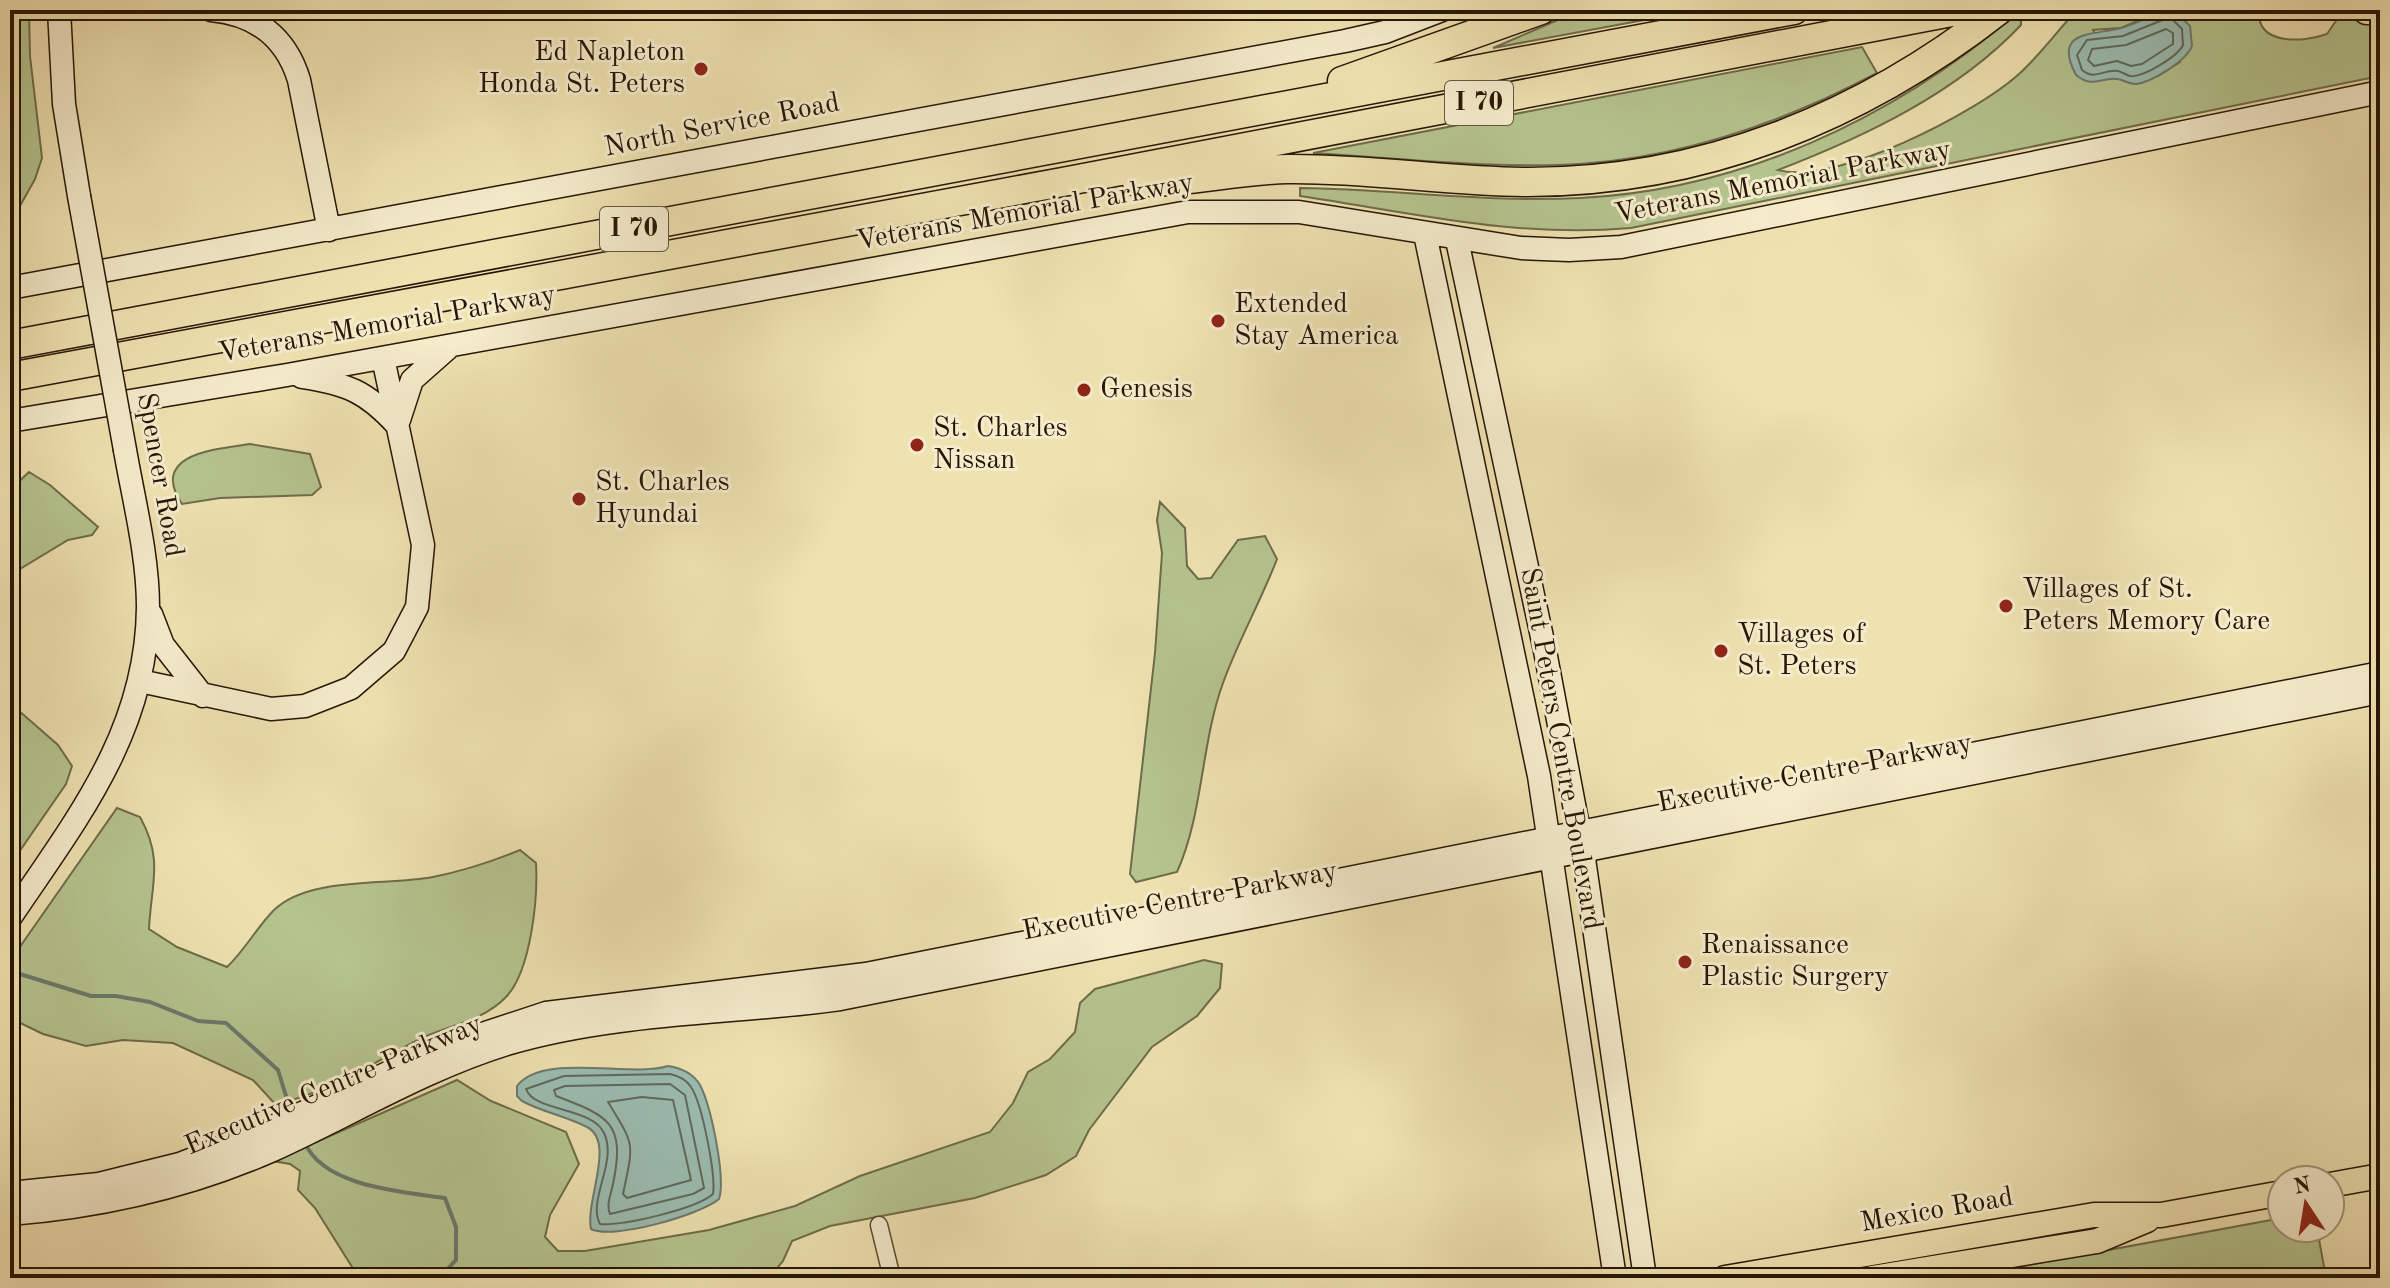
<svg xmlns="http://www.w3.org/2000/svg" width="2390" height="1288" font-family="'Old Standard TT',serif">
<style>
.green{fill:#b5c48f;stroke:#6e6c4a;stroke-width:2;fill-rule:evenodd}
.water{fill:#9bbdb2;stroke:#6c7a6d;stroke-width:2}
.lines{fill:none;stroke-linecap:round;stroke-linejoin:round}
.shore{stroke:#60695c;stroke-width:2}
.stream{stroke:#6c7a6d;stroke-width:4}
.street-casing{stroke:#584830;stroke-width:19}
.secondary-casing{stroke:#261505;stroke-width:25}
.primary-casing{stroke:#261505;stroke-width:27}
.highway-casing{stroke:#261505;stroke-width:31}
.street{stroke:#f5eccc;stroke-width:16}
.secondary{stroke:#f5eccc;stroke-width:22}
.primary{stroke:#efe2b1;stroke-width:24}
.highway{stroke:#efe2b1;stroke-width:28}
.secondary-bridge-casing{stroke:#261505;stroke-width:25;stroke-linecap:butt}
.secondary-bridge{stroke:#f5eccc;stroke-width:22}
.poi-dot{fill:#8f2418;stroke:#f5eccc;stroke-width:3}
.labels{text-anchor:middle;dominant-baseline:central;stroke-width:6;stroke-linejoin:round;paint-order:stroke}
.shield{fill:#f5eccc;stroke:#645641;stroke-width:2}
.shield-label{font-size:26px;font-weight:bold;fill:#261505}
.poi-label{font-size:28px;fill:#261505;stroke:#f5eccc;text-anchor:start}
.street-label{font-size:28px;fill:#261505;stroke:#f5eccc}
</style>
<rect width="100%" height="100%" fill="#efe2b1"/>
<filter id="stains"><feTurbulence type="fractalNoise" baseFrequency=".0025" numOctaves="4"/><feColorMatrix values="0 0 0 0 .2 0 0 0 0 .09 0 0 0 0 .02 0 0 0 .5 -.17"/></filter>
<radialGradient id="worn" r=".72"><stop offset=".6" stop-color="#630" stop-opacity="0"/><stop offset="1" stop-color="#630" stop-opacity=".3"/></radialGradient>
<path class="green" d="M10,10h19l1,46 12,102 -7,21 -25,45z
M1581,10h117l-205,38z
M2077,10h182c-3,35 43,33 68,24l11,-16 42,1v57l-749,152c-118,10 -216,-15 -331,-32v-8c93,1 186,15 280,10 162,-8 313,-80 435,-183l6,3v7c-64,68 -157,112 -243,145 57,16 198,-57 241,-96 22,-20 38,-43 58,-64zM2147,17l33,45 -22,14 -41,3 -24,-49 28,-2z
M1862,47l15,26c-100,53 -206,89 -320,92 -81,2 -163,-7 -244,-12z
M250,444l60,10 11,33 -9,8 -92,3 -38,6c-34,-51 36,-55 68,-60z
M29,472l21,13 48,42 -6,8 -24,5 -58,35v-85z
M1160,502l25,26 2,38 11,13 13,-1 27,-38 27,-4 12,23c-16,42 -39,82 -54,124 -22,60 -20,132 -46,189l-41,10 -6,-8 25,-221 7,-100 -5,-33z
M10,703l48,42 14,21 -6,18 -56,81z
M117,808l23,9c24,43 11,67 9,112l28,18 50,20c18,-17 30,-40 47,-57 35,-34 112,-24 159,-33 30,-6 58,-15 87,-27l16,13c2,35 -5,108 -30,134 -22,23 -54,28 -82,40 -49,24 -96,57 -149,67l-22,-24 -80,-37 -50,-3 -37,6 -43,-12 -33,-16v-57z
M1204,960l18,4 -2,24 -23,28 -45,31 -63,83 -13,26 -30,19 -71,23 -145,28 -38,15 -9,20 -14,17h-14l-12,-8 -38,8h-346l-44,-70 -17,-18 2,-19 -10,-7 -17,-3 184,-81 34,21 75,31 13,32 -29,51 -5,22 13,14h27l124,-21 86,-24 65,-30 130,-44 23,-29 15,-31 22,-13 25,-27 5,-29 15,-14z
M2282,1218v10h35l9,50h-394l79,-10z"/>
<path class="water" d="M2159,13h17l14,13 2,20c-6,15 -40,36 -56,38 -9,0 -11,-4 -19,-5 -17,-2 -24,10 -41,-4 -23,-43 13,-40 41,-46 15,-3 28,-11 42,-16z
M668,1066c13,2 25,7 32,19 11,21 26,93 19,114 -19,16 -106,41 -128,30 -6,-28 25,-87 -4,-102 -21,-11 -45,-15 -65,-26l-5,-5v-10c26,-34 114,-8 151,-20z"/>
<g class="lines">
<path class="shore" d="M2170,17l12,12 1,16c-5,11 -40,33 -53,31 -4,-1 -8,-4 -12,-5 -15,-2 -23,10 -36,-1l-5,-15 10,-15 36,-4z
M2166,29l7,4v11l-31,20 -11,2 -14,-5 -23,5 -6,-6 4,-11 34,-4z
M670,1074c9,2 16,5 21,13 11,16 25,88 22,107 -17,15 -90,32 -113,30 -13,-24 18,-62 4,-91 -12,-26 -70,-21 -78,-44l38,-13z
M670,1084l15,11 19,93 -11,6 -83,20c-4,-9 1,-20 3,-30 13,-62 -5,-68 -57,-88l-2,-6 11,-4z
M642,1097l31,3 18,80 -64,18 -4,-4c11,-52 12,-48 -15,-92z"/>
<path class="stream" d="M10,971l81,25h25l34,6 48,19 28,2 52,47 12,39
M305,1143c19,44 99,49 140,55l11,29v33l-17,18"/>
<g class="street-casing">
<path id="street" d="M879,1225l13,53"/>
</g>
<g class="secondary-casing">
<path id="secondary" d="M59,10l5,94 15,92
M211,10c45,4 75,27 88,70l30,150
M1425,234l114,542 76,502
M1457,240l88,411 38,201 62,426
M10,288l1335,-247 40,-9 57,-22
M302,377c45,7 64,14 95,48
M399,420l13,-40 35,-31
M10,421l277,-46 901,-163h111l222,36 48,2 52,-3 759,-155
M151,614l12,31 40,51
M140,681l131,28 34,-3 46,-18 43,-37 23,-44 6,-62 -40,-187
M10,918c66,-98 137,-186 138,-311 0,-52 -14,-105 -23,-157
M10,1193l89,-9 81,-20 84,-33 179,-84 103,-34 320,-39 1514,-301
M10,1214c91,-7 179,-27 263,-64 79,-36 154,-82 237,-107 107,-31 221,-29 330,-44l1540,-307"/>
</g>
<g class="primary-casing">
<path id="primary" d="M2330,1185l50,-9
M1725,1278l369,-63h67l121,-22
M1872,1278l225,-37 50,-21"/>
</g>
<g class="highway-casing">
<path id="highway" d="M2367,10h13
M1342,81l199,-71
M1137,182c50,1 100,-12 151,-13 78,-1 157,12 236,13 177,1 337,-64 475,-172
M10,345l1784,-335
M10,377l1058,-196 894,-171"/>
</g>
<use href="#street" class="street"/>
<use href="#secondary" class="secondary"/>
<use href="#primary" class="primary"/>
<use href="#highway" class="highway"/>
<g class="secondary-bridge-casing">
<path id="secondary-bridge" d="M79,196l46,254"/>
</g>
<use href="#secondary-bridge" class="secondary-bridge"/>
</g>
<g class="poi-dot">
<circle cx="701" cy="69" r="8"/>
<circle cx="1218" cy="321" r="8"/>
<circle cx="1084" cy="390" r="8"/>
<circle cx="917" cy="445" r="8"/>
<circle cx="579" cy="499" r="8"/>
<circle cx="2006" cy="606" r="8"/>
<circle cx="1721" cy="651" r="8"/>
<circle cx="1685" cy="962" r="8"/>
</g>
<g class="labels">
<g class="shield">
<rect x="1445" y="81" width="68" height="44" rx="6"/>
<rect x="600" y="207" width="68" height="44" rx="6"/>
</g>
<g class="shield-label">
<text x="1479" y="103">I 70</text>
<text x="634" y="229">I 70</text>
</g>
<g class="poi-label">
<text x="685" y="53" text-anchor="end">Ed Napleton<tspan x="685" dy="32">Honda St. Peters</tspan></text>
<text x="1234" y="305">Extended<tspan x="1234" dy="32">Stay America</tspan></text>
<text x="1100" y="390">Genesis</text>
<text x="933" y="429">St. Charles<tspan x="933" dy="32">Nissan</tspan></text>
<text x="595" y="483">St. Charles<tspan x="595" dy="32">Hyundai</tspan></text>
<text x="2022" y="590">Villages of St.<tspan x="2022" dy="32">Peters Memory Care</tspan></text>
<text x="1737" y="635">Villages of<tspan x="1737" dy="32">St. Peters</tspan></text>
<text x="1701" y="946">Renaissance<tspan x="1701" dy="32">Plastic Surgery</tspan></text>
</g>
<g class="street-label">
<text transform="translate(722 126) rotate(-11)">North Service Road</text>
<text transform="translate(1783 183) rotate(-11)">Veterans Memorial Parkway</text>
<text transform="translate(1025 213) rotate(-10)">Veterans Memorial Parkway</text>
<text transform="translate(387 325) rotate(-10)">Veterans Memorial Parkway</text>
<text transform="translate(159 475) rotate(80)">Spencer Road</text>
<text transform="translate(1560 749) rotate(80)">Saint Peters Centre Boulevard</text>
<text transform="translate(1815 774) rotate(-11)">Executive Centre Parkway</text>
<text transform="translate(1180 902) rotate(-11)">Executive Centre Parkway</text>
<text transform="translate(334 1086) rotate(-23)">Executive Centre Parkway</text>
<text transform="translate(1937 1211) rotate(-10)">Mexico Road</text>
</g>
</g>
<rect width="2390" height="1288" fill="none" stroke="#efe2b1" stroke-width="40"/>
<rect x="12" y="12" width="2366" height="1264" fill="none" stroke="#261505" stroke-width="4"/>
<rect x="20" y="20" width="2350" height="1248" fill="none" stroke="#261505" stroke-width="2"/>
<g transform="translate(2306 1204) rotate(348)"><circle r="38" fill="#f5eccc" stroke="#a2967c" stroke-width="2"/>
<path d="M0-6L14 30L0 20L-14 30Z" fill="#8f2418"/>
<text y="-12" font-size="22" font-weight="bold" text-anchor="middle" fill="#261505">N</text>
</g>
<rect width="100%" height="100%" filter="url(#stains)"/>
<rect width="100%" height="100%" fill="url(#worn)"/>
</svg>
